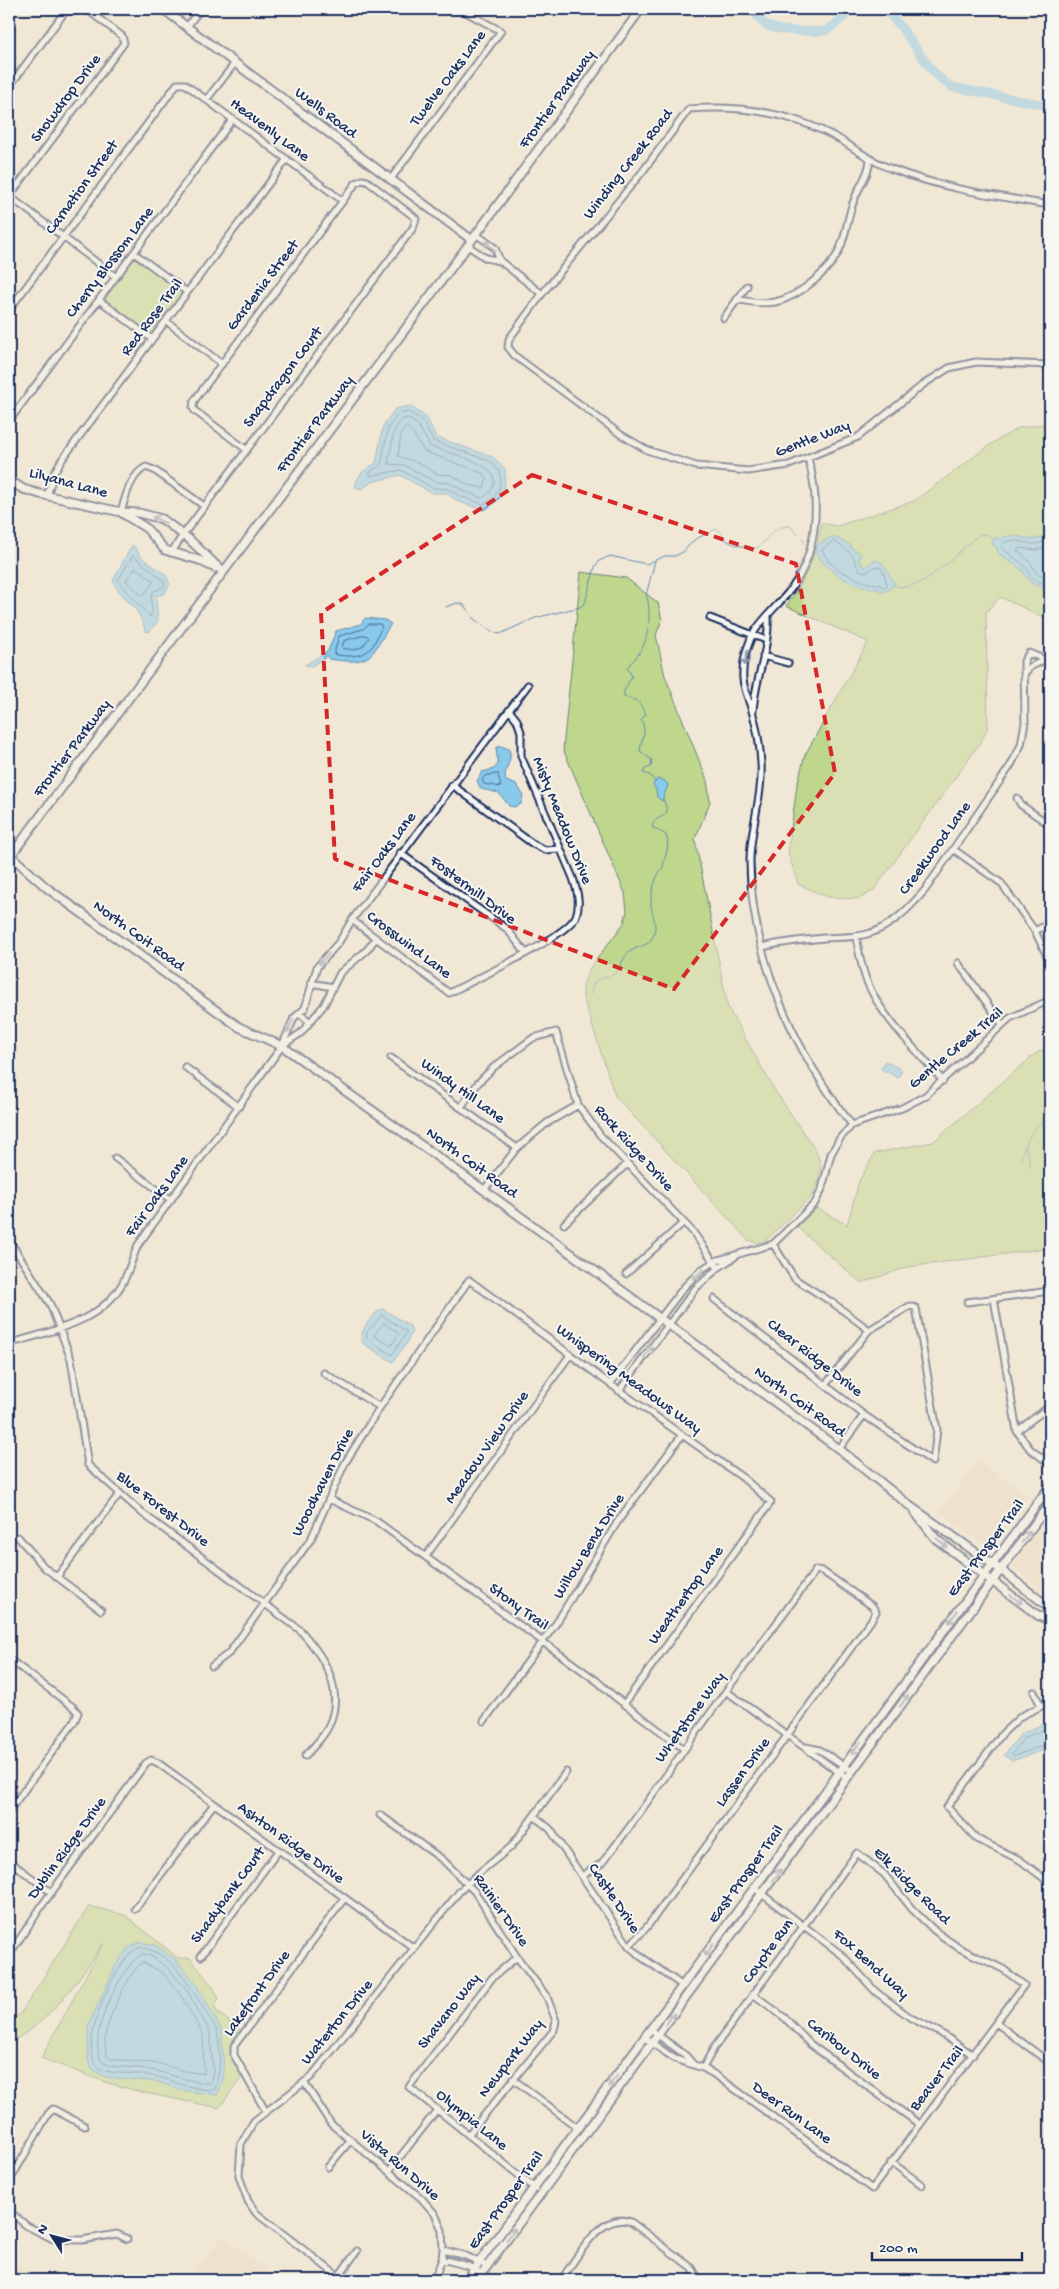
<svg xmlns="http://www.w3.org/2000/svg" width="1059" height="2289" font-family="'Gochi Hand',sans-serif">
<style>
.built{fill:#eddcc3}
.green{fill:#bed78d;stroke:#6c8376}
.water{fill:#89c9ea;stroke:#5d8bb2}
.lines{fill:none;stroke-linecap:round;stroke-linejoin:round}
.shore{stroke:#476d96;stroke-width:1}
.stream{stroke:#5d8bb2;stroke-width:1}
.river{stroke:#89c9ea;stroke-width:9}
.street-casing{stroke:#1b2f5e;stroke-width:9}
.secondary-casing{stroke:#1b2f5e;stroke-width:11}
.street{stroke:#f6f6f2;stroke-width:5}
.secondary{stroke:#f6f6f2;stroke-width:7}
.oneway{stroke:#8892a8}
.marked{fill:none;stroke:#d62828;stroke-width:4;stroke-dasharray:10 6;stroke-linejoin:round}
.labels{text-anchor:middle;dominant-baseline:central;stroke-width:4;stroke-linejoin:round;paint-order:stroke}
.street-label{font-size:16px;fill:#1b2f5e;stroke:#f6f6f2}
</style>
<rect width="100%" height="100%" fill="#f1e7d6"/>
<filter id="ink" filterUnits="userSpaceOnUse"><feTurbulence type="fractalNoise" baseFrequency=".02" numOctaves="2"/><feDisplacementMap in="SourceGraphic" scale="10" xChannelSelector="R" yChannelSelector="G"/><feConvolveMatrix kernelMatrix="1 2 1 2 8 2 1 2 1" color-interpolation-filters="sRGB"/></filter>
<g filter="url(#ink)">
<path class="built" d="M979,1460l47,35 -40,51 -47,-34z
M1050,1516v80l-38,-30z
M223,2236l55,44h-90z
M9,2258l27,22h-27z
M103,2274h19l16,6h-42z"/>
<path class="green" d="M136,259l44,32 1,3 -27,38 -4,2 -45,-34 1,-4 26,-35z
M1050,423v197l-50,-23 -14,15 2,115 -7,15 -107,148 -15,9 -32,-2 -29,-13 -10,-32 9,-67 8,-30 63,-113 -82,-36c19,-26 31,-51 35,-83l16,3 77,-25 77,-57 27,-16z
M581,572l45,6 32,25 4,17 -6,15 9,41 42,104 3,22 -15,37 33,169 46,81 42,62 5,14 -3,19 -6,12 -47,45 -8,2 -9,-3 -133,-144 -32,-99v-11l6,-17 35,-46 3,-12 -2,-18 -62,-144z
M1050,1046v202l-142,19 -47,16 -64,-56 20,-19 30,17 12,-44 16,-28 58,-11 102,-88z
M89,1906l36,9 53,43h12l23,29 6,12 -5,6 3,7 25,19c-17,24 -12,21 0,46l-23,31 -74,-15 -37,-10 -67,-25 62,-114c-25,36 -53,79 -94,99v-20l12,-10z"/>
<path class="water" d="M410,406l17,12 9,19 57,20 12,12c1,22 -2,30 -21,41l-25,-8 -13,-9h-14l-32,-18 -28,7 -10,7 -7,-2c2,-12 10,-18 21,-24l7,-37 12,-17z
M1050,534v57l-19,-8 -10,-14 -23,-16 -1,-5 -5,-4 3,-7 4,2c16,-7 21,0 36,0 4,0 10,-4 15,-5z
M831,537h4l15,8 1,4 1,-1 9,6 -2,6 4,6 3,1c17,-19 21,9 29,16 -4,6 -7,8 -14,9l-3,-3c-15,1 -38,-10 -50,-22 -5,-4 -9,-10 -13,-15l2,-7z
M133,545l9,13 23,16 5,10 -6,10 -8,2 2,25 -9,11 -4,-1c-5,-25 -21,-29 -32,-49 1,-5 16,-32 20,-37z
M365,618l20,2 6,4c-21,32 -17,42 -62,35l-2,-3 -15,10 -7,-1 23,-14 8,-20 25,-7z
M501,746l8,3c5,14 -7,19 -3,32l11,4 6,10 -2,9 -7,3 -5,-1 -10,-13 -18,-4 -4,-8 5,-9 12,-3 4,-5 -2,-16z
M657,779l8,2 3,4 -6,16 -5,-4 -1,-7 -3,-5z
M885,1061l17,9 -4,8 -17,-9z
M383,1309l27,17 2,6 -5,11 -14,19 -28,-17 -4,-5c0,-11 12,-28 22,-31z
M1050,1721v27l-38,13 -8,-6 17,-21z
M140,1942l15,3 20,14 21,25 25,45 3,42 -1,11 -6,13 -37,-5 -21,-8 -54,-5 -13,-8 -4,-9v-34l28,-61 12,-17z"/>
<g class="lines">
<path class="shore" d="M409,412l14,9 10,20 57,20 9,10c4,14 -1,28 -16,33l-21,-7 -14,-8 -15,-1 -32,-18 -31,6v-4l11,-7 7,-37 10,-14z
M408,418l10,7 12,21c15,7 74,17 63,41 -3,6 -5,8 -11,11l-18,-7 -14,-8 -15,-1 -31,-17 -16,-1 6,-33 7,-11z
M407,427c9,6 10,18 19,25l56,21 5,5 -3,10 -16,-3 -16,-10 -15,-1 -16,-10 -23,-8 3,-22z
M1050,539c-5,2 -10,5 -16,5 -11,-1 -24,-8 -33,1l2,4 21,16 9,14 17,7
M834,541c6,5 15,9 19,16 3,5 3,9 8,14l6,1 7,-5h6l4,6 3,12 -4,2 -4,-3 -12,-1 -27,-12 -11,-9 -7,-12z
M1050,546l-14,4 -16,-2 -3,2 13,12 7,11 13,6
M133,556l28,22 4,5 -2,5c-20,3 -7,18 -13,29l-32,-36z
M136,568l18,13 -11,15 -17,-15z
M369,624h11l2,3c-4,6 -7,17 -11,21 -9,10 -26,9 -37,6l5,-18 24,-7z
M366,635l3,3 -7,9 -9,3 -11,-2 2,-7z
M498,774l3,13 -17,-3 -2,-4 3,-4z
M382,1315l25,17 -15,23 -26,-17 1,-5z
M384,1323l15,10 -8,13 -17,-10z
M1050,1727l-26,11 -12,16 2,2 36,-13
M141,1947c31,7 46,34 61,59 4,8 11,15 14,23 5,13 5,49 -2,61 -18,0 -36,-7 -52,-12 -14,-4 -28,-4 -42,-5 -9,-1 -19,-1 -24,-8 -17,-22 17,-96 35,-112 3,-3 7,-4 10,-6z
M143,1954l8,2 17,12 19,22 23,42 3,39 -3,12c-25,-1 -48,-13 -72,-15 -13,-2 -27,1 -37,-7 -4,-9 -4,-22 -2,-31 3,-18 27,-70 44,-76z
M143,1962l20,11 17,21 23,40 1,40 -20,-3 -23,-7 -50,-5 -4,-3c-2,-8 -3,-17 -1,-24 3,-16 24,-62 37,-70z"/>
<path class="stream" d="M893,585c29,12 66,-36 87,-51l9,1 4,5
M446,607l11,-4 6,1 11,15 18,13 8,2 35,-16 45,-11 5,-4 10,-36 4,-6 11,-5 36,8 19,-8h10l8,-4 11,-12 22,-11c5,2 5,4 8,9 8,8 23,9 33,10 12,-7 13,-22 33,-22l18,20
M655,782l-5,-7 -7,-2 2,-4 6,-2 1,-7 -12,-9c1,-13 8,-19 1,-31l5,-6 -8,-13 -14,-4v-6l8,-15 -5,-8c4,-6 9,-10 13,-16 9,-13 12,-43 6,-57l9,-34
M591,994c1,-22 19,-12 27,-24 4,-6 5,-14 13,-19 5,-4 16,-5 20,-11 8,-12 2,-22 0,-34 -1,-10 5,-32 12,-39 1,-11 8,-19 3,-32l-14,-8 2,-6c13,-8 16,-6 9,-22
M1025,1145l5,18 -1,5
M1021,1160c2,-14 11,-32 24,-40l5,3"/>
<path class="river" d="M754,9c6,22 32,22 52,22 5,0 14,1 19,0 9,-4 20,-16 28,-22
M882,9c29,20 39,60 70,78l98,19"/>
<g class="street-casing">
<path id="street" d="M187,27l13,-18
M9,87l58,-78
M207,99l28,-36
M390,180l111,-149 -41,-22
M9,196l107,81
M9,197l115,-154 -2,-7 -36,-27
M1050,205c-53,-9 -108,-16 -158,-36 -20,-7 -35,-19 -53,-30 -46,-26 -98,-34 -150,-30l-46,62 -101,123 -33,45 -1,8 7,9 105,78 27,16 49,16 52,5 41,-6 69,-28 66,-53 25,-16 27,-6 74,3
M476,234l19,14 5,13 42,33
M468,246l18,12 14,3
M134,253l53,39
M737,299c12,3 26,5 38,3 24,-5 58,-33 66,-56 6,-15 7,-33 14,-48 5,-14 14,-23 15,-38
M99,300l53,39
M9,310l168,-226h8l158,117
M724,318l23,-32
M166,321l56,43
M9,421l224,-302
M808,458c13,45 10,99 -21,136 -10,12 -31,31 -36,44 -5,12 -9,28 -8,41 1,11 6,21 9,32 5,16 8,36 9,52 2,33 -11,66 -11,98 1,96 44,190 102,264
M47,496l7,-23 7,-12 226,-302
M121,512c4,-14 10,-38 25,-45l8,3 50,36
M171,553l12,-18 230,-307 3,-9 -3,-3 -46,-35 -5,-1 -6,3 -162,218 -1,7 2,3 52,39
M710,618l56,22
M763,656l25,7
M1024,674l6,-7 14,-7
M753,711c2,-32 17,-63 15,-95
M452,785l81,59 12,6 14,-1
M1017,798l4,7 29,20
M953,849l48,34 34,48 15,31
M400,853l107,76 18,23
M352,920l97,73c25,-13 118,-56 127,-77 5,-14 1,-25 -3,-38l-52,-122v-24l-4,-12 -8,-10
M1035,931l15,-8
M856,936c3,16 5,33 12,48 16,37 50,67 75,97
M762,947c21,-5 41,-7 62,-9 17,-1 38,0 54,-8 19,-9 33,-24 47,-40l86,-125 10,-20 4,-23 -1,-61 5,-8 21,9
M958,963l44,61
M311,983l22,4
M299,1013l11,9
M283,1045l18,-12 23,-28 16,-32 27,-23 9,-12
M391,1058l126,90
M185,1067l54,40
M461,1107l17,-24 16,-16 39,-29 23,-6 22,73 22,30 93,97 25,36
M115,1158l56,42
M484,1190l33,-42 30,-25 31,-18
M564,1224l63,-60
M9,1240l41,64 21,55 17,106 54,48 158,117c24,27 45,59 29,95 -4,11 -16,22 -24,31
M773,1244l22,35 38,24 36,27
M626,1274l57,-51
M714,1299l150,116 -25,34
M994,1299l23,132 13,18 20,15
M967,1302l83,-11
M9,1344c40,-13 90,-20 113,-60 7,-12 10,-26 16,-39l144,-199 12,-28 11,-10 12,-41 22,-25 13,-22 176,-235
M324,1373l56,34
M610,1384l74,-97 17,-17 14,-9 58,-17 42,-41 7,-14 9,-35 9,-16 12,-13 50,-17 23,-12 85,-78 40,-18
M826,1384l43,-54 41,-24 6,2 21,122 -4,32 -69,-47
M619,1391l76,-102 23,-21 18,-12
M1017,1431l33,-25
M329,1499l47,22 221,160 18,16 69,52
M18,1537l27,31 56,42
M426,1556l144,-201
M57,1577l63,-84
M9,1659l64,48 5,6 -4,9 -65,89
M212,1666l17,-13 82,-114 34,-76 35,-56 89,-127 141,104 133,94 28,24 -147,202
M726,1691l121,87
M1034,1692l7,14
M1050,1702l-29,14 -19,18 -55,73 30,32 43,21 30,23
M484,1721l73,-99 61,-101 64,-86
M806,1747l14,3 32,21
M380,1815l63,45 32,32 42,65 30,40 9,24 -2,9 -86,105
M534,1816l16,13 79,117 11,10 43,30
M9,1861l42,31
M582,1876l20,-13 26,-34 98,-138 90,-121 6,1 50,35 4,6 -6,10 -223,305 -18,19
M754,1888l88,67 34,37 35,26 28,14 34,23
M135,1909l79,-105
M9,1955l34,-51 103,-141 5,-3 7,3 256,185
M201,1956l77,-105
M517,1957l-25,21 -83,109 127,102
M753,1994l32,24 25,26 109,80
M996,2023l54,40
M651,2030l34,25 8,9
M645,2038l30,21 28,9 14,8 155,113 152,-204 -21,-16 -44,-21 -24,-17 -23,-22 -28,-35 -27,-21 -143,195 -11,20
M513,2079l65,49
M304,2082l27,42 90,74 14,16 7,16 1,20 -1,9 -8,21
M265,2110l-31,-55v-9l110,-147
M891,2162l31,23
M328,2167l22,-26
M389,2171l48,-61
M9,2182l39,-68 5,-5 32,17
M9,2211l18,15 26,13 29,1 35,-6 10,5
M443,2250l23,6 21,10
M442,2259l26,7 14,7
M338,2277l19,-26
M343,2280l-87,-67 -8,-12 -9,-25 2,-32 13,-23 57,-44 148,-185 21,-20 31,-25 55,-75
M561,2280c16,-21 39,-70 70,-58l61,46 7,12"/>
</g>
<g class="secondary-casing">
<path id="secondary" d="M163,9l309,231
M9,480l14,9 17,5 81,18 18,1 23,6 28,21 33,32
M122,513l24,15 19,22 34,10 16,8
M9,854l38,34 192,139 43,19 202,144 355,259 71,57 91,64 49,38
M9,858l463,-618 169,-231
M915,1512l21,27 103,77 11,4
M466,2280l584,-794
M477,2280l573,-777"/>
</g>
<use href="#street" class="street"/>
<use href="#secondary" class="secondary"/>
</g>
<defs><path id="oneway-shaft" d="M-6 0H5M1.5-3L5.5 0L1.5 3" fill="none" stroke-width="1.6" stroke-linecap="round" stroke-linejoin="round" transform="scale(1.25)"/></defs>
<g class="oneway">
<use href="#oneway-shaft" transform="translate(490 246) rotate(-138)"/>
<use href="#oneway-shaft" transform="translate(159 520) rotate(-156)"/>
<use href="#oneway-shaft" transform="translate(746 658) rotate(102)"/>
<use href="#oneway-shaft" transform="translate(324 959) rotate(132)"/>
<use href="#oneway-shaft" transform="translate(290 1026) rotate(115)"/>
<use href="#oneway-shaft" transform="translate(698 1274) rotate(138)"/>
<use href="#oneway-shaft" transform="translate(648 1352) rotate(-53)"/>
<use href="#oneway-shaft" transform="translate(1026 1537) rotate(-54)"/>
<use href="#oneway-shaft" transform="translate(942 1543) rotate(39)"/>
<use href="#oneway-shaft" transform="translate(1016 1599) rotate(36)"/>
<use href="#oneway-shaft" transform="translate(953 1617) rotate(126)"/>
<use href="#oneway-shaft" transform="translate(904 1701) rotate(-54)"/>
<use href="#oneway-shaft" transform="translate(856 1748) rotate(127)"/>
<use href="#oneway-shaft" transform="translate(777 1875) rotate(-55)"/>
<use href="#oneway-shaft" transform="translate(709 1950) rotate(126)"/>
<use href="#oneway-shaft" transform="translate(670 2019) rotate(-54)"/>
<use href="#oneway-shaft" transform="translate(613 2081) rotate(127)"/>
<use href="#oneway-shaft" transform="translate(511 2234) rotate(-54)"/>
</g>
</g>
<path d="M0 0H1059V2289H0ZM532,475l264,89 39,209 -161,216 -339,-130 -14,-246z" fill="#f1e7d6" fill-opacity=".55" fill-rule="evenodd"/>
<path class="marked" d="M532,475l264,89 39,209 -161,216 -339,-130 -14,-246z"/>
<g class="labels">
<g class="street-label">
<text transform="translate(449 79) rotate(-53)">Twelve Oaks Lane</text>
<text transform="translate(67 99) rotate(-53)">Snowdrop Drive</text>
<text transform="translate(558 100) rotate(-54)">Frontier Parkway</text>
<text transform="translate(325 114) rotate(37)">Wells Road</text>
<text transform="translate(269 131) rotate(37)">Heavenly Lane</text>
<text transform="translate(629 165) rotate(-52)">Winding Creek Road</text>
<text transform="translate(83 188) rotate(-54)">Carnation Street</text>
<text transform="translate(111 263) rotate(-53)">Cherry Blossom Lane</text>
<text transform="translate(264 286) rotate(-53)">Gardenia Street</text>
<text transform="translate(153 318) rotate(-53)">Red Rose Trail</text>
<text transform="translate(284 378) rotate(-53)">Snapdragon Court</text>
<text transform="translate(316 425) rotate(-53)">Frontier Parkway</text>
<text transform="translate(813 440) rotate(-21)">Gentle Way</text>
<text transform="translate(68 484) rotate(15)">Lilyana Lane</text>
<text transform="translate(73 749) rotate(-53)">Frontier Parkway</text>
<text transform="translate(561 821) rotate(68)">Misty Meadow Drive</text>
<text transform="translate(936 849) rotate(-54)">Creekwood Lane</text>
<text transform="translate(385 853) rotate(-53)">Fair Oaks Lane</text>
<text transform="translate(472 891) rotate(37)">Fostermill Drive</text>
<text transform="translate(138 937) rotate(36)">North Coit Road</text>
<text transform="translate(408 946) rotate(37)">Crosswind Lane</text>
<text transform="translate(957 1049) rotate(-40)">Gentle Creek Trail</text>
<text transform="translate(462 1092) rotate(36)">Windy Hill Lane</text>
<text transform="translate(633 1149) rotate(48)">Rock Ridge Drive</text>
<text transform="translate(471 1164) rotate(36)">North Coit Road</text>
<text transform="translate(158 1197) rotate(-54)">Fair Oaks Lane</text>
<text transform="translate(814 1359) rotate(38)">Clear Ridge Drive</text>
<text transform="translate(628 1380) rotate(36)">Whispering Meadows Way</text>
<text transform="translate(799 1403) rotate(36)">North Coit Road</text>
<text transform="translate(488 1448) rotate(-55)">Meadow View Drive</text>
<text transform="translate(324 1483) rotate(-63)">Woodhaven Drive</text>
<text transform="translate(162 1510) rotate(38)">Blue Forest Drive</text>
<text transform="translate(590 1547) rotate(-58)">Willow Bend Drive</text>
<text transform="translate(987 1549) rotate(-53)">East Prosper Trail</text>
<text transform="translate(687 1596) rotate(-54)">Weathertop Lane</text>
<text transform="translate(518 1608) rotate(36)">Stony Trail</text>
<text transform="translate(691 1718) rotate(-54)">Whetstone Way</text>
<text transform="translate(744 1773) rotate(-54)">Lassen Drive</text>
<text transform="translate(290 1844) rotate(36)">Ashton Ridge Drive</text>
<text transform="translate(68 1849) rotate(-54)">Dublin Ridge Drive</text>
<text transform="translate(747 1875) rotate(-54)">East Prosper Trail</text>
<text transform="translate(911 1887) rotate(45)">Elk Ridge Road</text>
<text transform="translate(229 1896) rotate(-54)">Shadybank Court</text>
<text transform="translate(613 1899) rotate(56)">Castle Drive</text>
<text transform="translate(500 1911) rotate(55)">Rainier Drive</text>
<text transform="translate(769 1952) rotate(-54)">Coyote Run</text>
<text transform="translate(870 1965) rotate(42)">Fox Bend Way</text>
<text transform="translate(258 1994) rotate(-54)">Lakefront Drive</text>
<text transform="translate(450 2012) rotate(-52)">Shavano Way</text>
<text transform="translate(338 2023) rotate(-51)">Waterton Drive</text>
<text transform="translate(843 2050) rotate(38)">Caribou Drive</text>
<text transform="translate(512 2059) rotate(-52)">Newpark Way</text>
<text transform="translate(938 2079) rotate(-52)">Beaver Trail</text>
<text transform="translate(791 2114) rotate(36)">Deer Run Lane</text>
<text transform="translate(471 2121) rotate(39)">Olympia Lane</text>
<text transform="translate(399 2166) rotate(41)">Vista Run Drive</text>
<text transform="translate(507 2201) rotate(-54)">East Prosper Trail</text>
</g>
</g>
<rect width="1059" height="2289" fill="none" stroke="#f6f6f2" stroke-width="30"/>
<rect x="15" y="15" width="1029" height="2259" fill="none" stroke="#1b2f5e" stroke-width="2" filter="url(#ink)"/>
<g transform="translate(52 2236) rotate(306)" stroke="#f6f6f2" stroke-width="4" paint-order="stroke">
<path d="M0-4L9 19L0 12L-9 19Z" fill="#1b2f5e"/>
<text y="-8" font-size="14" font-weight="bold" text-anchor="middle" fill="#1b2f5e">N</text>
</g>
<path d="M872 2252v8h150v-8" fill="none" stroke="#1b2f5e" stroke-width="2.5"/>
<text x="879" y="2252" font-size="15" fill="#1b2f5e" stroke="#f6f6f2" stroke-width="4" paint-order="stroke">200 m</text>
</svg>
